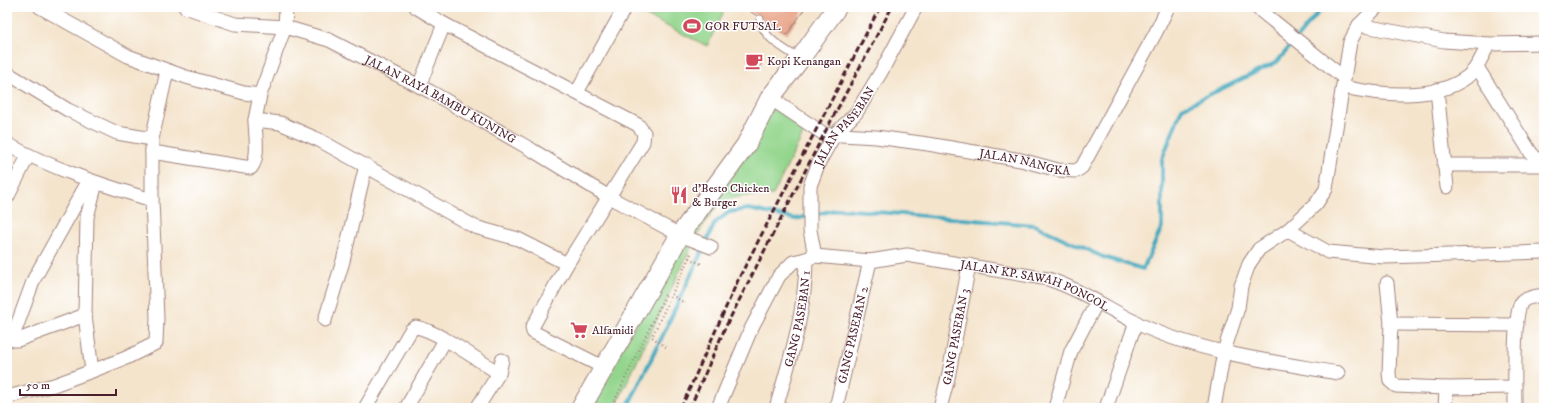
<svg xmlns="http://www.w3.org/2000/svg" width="1551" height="415" font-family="'IM FELL DW Pica',serif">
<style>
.green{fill:#93d58c;stroke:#6e7a5c}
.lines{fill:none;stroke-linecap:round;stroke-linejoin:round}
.stream{stroke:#3ea8be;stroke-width:4}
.building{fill:#e79f81}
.service-casing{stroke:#9f827c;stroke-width:9}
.minor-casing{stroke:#9f827c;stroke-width:15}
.secondary-casing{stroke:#9f827c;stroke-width:21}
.path{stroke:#9f827c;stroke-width:2.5;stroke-dasharray:1 3;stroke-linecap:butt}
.service{stroke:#fff;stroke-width:7}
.minor{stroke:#fff;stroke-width:13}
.secondary{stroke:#fff;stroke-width:19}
.rail{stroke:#4a1f2b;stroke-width:3;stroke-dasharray:6 3;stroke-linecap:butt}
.labels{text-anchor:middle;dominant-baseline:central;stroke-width:3;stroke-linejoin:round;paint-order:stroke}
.poi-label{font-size:12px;fill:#4a1f2b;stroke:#fff;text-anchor:start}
.street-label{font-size:12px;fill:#4a1f2b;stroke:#fff}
</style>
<rect width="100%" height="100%" fill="#fff"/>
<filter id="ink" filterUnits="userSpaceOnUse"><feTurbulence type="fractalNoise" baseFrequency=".025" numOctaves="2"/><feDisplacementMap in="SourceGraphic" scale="8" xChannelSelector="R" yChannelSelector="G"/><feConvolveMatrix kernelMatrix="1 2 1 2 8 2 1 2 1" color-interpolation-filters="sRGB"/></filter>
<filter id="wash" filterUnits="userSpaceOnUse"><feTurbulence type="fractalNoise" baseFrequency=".012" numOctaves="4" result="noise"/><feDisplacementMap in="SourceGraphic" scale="16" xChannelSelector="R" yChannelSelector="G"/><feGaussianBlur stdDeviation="0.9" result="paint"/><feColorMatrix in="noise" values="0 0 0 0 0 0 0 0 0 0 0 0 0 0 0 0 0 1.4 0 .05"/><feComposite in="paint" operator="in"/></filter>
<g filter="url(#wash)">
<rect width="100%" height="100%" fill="#f4e4cc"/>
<path class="green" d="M628,7h98l-19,39z
M774,106l31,24 -32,65c-48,2 -51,-1 -77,42l-81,171h-29l100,-167z"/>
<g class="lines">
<path class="stream" d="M627,408l35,-71 53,-114 14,-11 20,-3 46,10 45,-10 194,16 69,32 40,12 19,-42v-68l20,-51 95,-46 46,-55"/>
</g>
<g id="blocks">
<path class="building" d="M743,7h61l1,1 -18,27z
M750,55l12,8 -3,5 -13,-9z"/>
</g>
</g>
<g filter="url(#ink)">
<use href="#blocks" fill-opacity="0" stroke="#9f827c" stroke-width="1"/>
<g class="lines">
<g class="service-casing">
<path id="service" d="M760,19c3,20 25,30 40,40"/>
</g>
<g class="minor-casing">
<g id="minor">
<path d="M40,7l88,49 58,21 58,16 16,2"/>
<path id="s1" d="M185,7l50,17 50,3 44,13 102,52 101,58 77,47 71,38 31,12"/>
<path d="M286,7l-1,20 -25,68 -5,25 25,3 39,17 156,87 43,12 49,25"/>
<path d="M416,7l28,17"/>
<path d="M1256,7l88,71"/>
<path d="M1359,25l85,16 45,3"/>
<path d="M1477,67l54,86 13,13"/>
<path d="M7,73l61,37 49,23 35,6"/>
<path d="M419,86l25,-62 194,101 6,8 -1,9 -76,122 -35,64 1,4 72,36"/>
<path d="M1343,87c37,8 92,14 124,-10 11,-8 15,-22 22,-33l55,-1"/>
<path d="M1437,90l10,97"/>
<path d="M577,92l48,-85"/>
<path id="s2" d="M770,98l54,36 52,3 52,7 93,16 37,10 18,1 6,-4 74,-135 12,-25"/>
<path d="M7,144c46,25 95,41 145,56"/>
<path d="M152,152l99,16c9,-11 4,-34 4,-48"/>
<path d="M1444,165h99"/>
<path d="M7,198l21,-42"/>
<path d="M1288,230l40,22 56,5 160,-5"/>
<path id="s3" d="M815,256l-5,-26v-44l9,-24 16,-28 21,-21 25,-41 35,-65"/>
<path d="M1387,283l4,41 -2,49 1,8 6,5 50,2 69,-1"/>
<path d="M85,315l-67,25h-4c-4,-5 -1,-8 2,-12l18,-49 55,-99"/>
<path d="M325,320l18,-59 23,-96"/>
<path d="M1391,324l126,1"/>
<path d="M92,371l34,-13 30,-15 1,-25 -5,-118v-61l15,-68"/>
<path d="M7,397l47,-12 38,-14 -7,-56 2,-98 9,-34"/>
<path d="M365,408l46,-78 5,-3c24,5 61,33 83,46"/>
<path d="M406,408l39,-68"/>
<path d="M477,408l22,-35 3,-13"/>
<path d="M718,408l33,-79 28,-53 14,-14 13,-3"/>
<path id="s4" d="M776,408c14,-48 30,-98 30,-149l9,-3 55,5 37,-6 141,24c34,11 63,32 95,47 59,27 132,36 195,47"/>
<path id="s5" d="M836,408l34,-147"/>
<path id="s6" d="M940,408l8,-30 21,-113"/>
<path d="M1055,408l16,-57 26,-49"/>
<path d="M1106,408l30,-86"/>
<path d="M1214,408l10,-57 14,-43 3,-22 8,-22 10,-15 29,-19 28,-26 10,-15 24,-147 9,-17 18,-18"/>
<path d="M1445,408l1,-20"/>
<path d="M1515,408c0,-20 -2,-91 6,-105 3,-5 17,-7 23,-8"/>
</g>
</g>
<g class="secondary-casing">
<path id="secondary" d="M581,408l99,-173 66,-90 24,-47 30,-39 37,-52"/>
</g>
<path class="path" d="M689,258l12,6
M671,295l14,8
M666,347l-14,-10 40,-86
M611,408l55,-114"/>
<use href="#service" class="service"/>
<use href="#minor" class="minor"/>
<use href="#secondary" class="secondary"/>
<path class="rail" d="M681,408l58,-130 141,-271
M690,408l35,-80 99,-194 68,-127"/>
</g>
</g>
<defs>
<g id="stadium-bare" transform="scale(1.38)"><path d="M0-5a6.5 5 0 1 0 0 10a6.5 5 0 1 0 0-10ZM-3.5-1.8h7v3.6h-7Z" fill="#d1495b" stroke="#fff" stroke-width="2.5" paint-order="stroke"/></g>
<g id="cafe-bare" transform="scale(1.38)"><path d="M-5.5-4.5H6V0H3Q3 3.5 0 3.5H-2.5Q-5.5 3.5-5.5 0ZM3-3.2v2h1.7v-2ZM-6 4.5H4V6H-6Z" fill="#d1495b" stroke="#fff" stroke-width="2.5" paint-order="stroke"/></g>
<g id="restaurant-bare" transform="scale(1.38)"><path d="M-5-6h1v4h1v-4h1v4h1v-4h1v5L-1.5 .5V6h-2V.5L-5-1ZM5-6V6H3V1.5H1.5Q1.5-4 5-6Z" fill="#d1495b" stroke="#fff" stroke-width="2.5" paint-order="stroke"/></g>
<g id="supermarket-bare" transform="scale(1.38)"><path d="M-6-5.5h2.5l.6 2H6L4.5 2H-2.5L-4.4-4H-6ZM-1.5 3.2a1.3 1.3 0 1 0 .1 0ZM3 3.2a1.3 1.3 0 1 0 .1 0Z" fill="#d1495b" stroke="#fff" stroke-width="2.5" paint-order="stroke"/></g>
</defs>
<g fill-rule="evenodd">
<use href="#stadium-bare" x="692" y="26"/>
<use href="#cafe-bare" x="754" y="61"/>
<use href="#restaurant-bare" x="679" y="195"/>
<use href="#supermarket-bare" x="579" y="330"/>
</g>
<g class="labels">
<g class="poi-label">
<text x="705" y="26">GOR FUTSAL</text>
<text x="767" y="61">Kopi Kenangan</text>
<text x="692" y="188">d'Besto Chicken<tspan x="692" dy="14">&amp; Burger</tspan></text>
<text x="592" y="330">Alfamidi</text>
</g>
<g class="street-label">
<text stroke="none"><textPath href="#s1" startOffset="275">JALAN RAYA BAMBU KUNING</textPath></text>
<text stroke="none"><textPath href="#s3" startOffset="140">JALAN PASEBAN</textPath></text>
<text stroke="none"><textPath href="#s2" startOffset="268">JALAN NANGKA</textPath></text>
<text stroke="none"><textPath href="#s4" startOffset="387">JALAN KP. SAWAH PONCOL</textPath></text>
<text stroke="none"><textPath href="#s4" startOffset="92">GANG PASEBAN 1</textPath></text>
<text stroke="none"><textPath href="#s5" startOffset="75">GANG PASEBAN 2</textPath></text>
<text stroke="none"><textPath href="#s6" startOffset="73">GANG PASEBAN 3</textPath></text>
</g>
</g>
<rect width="1551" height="415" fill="none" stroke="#fff" stroke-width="24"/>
<path d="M20 389v6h96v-6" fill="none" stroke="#4a1f2b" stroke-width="2"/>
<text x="26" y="389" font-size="12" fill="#4a1f2b" stroke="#ffffff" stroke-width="3" paint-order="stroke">50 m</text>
</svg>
